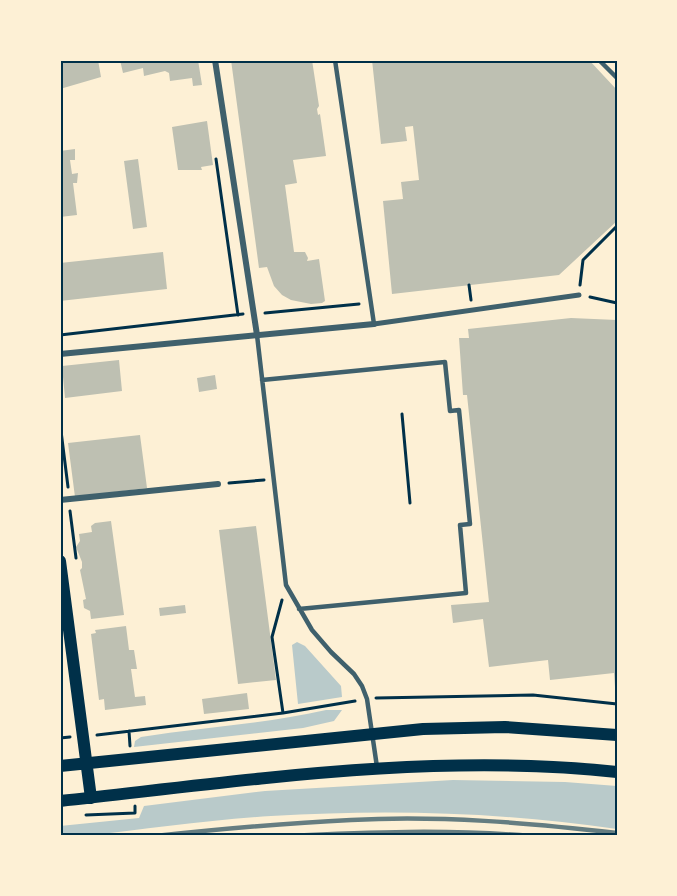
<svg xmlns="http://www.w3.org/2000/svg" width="677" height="896" font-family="Barlow,sans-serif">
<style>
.green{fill:#b9caca}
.building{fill:#bec0b2}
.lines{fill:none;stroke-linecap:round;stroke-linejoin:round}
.path{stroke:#003049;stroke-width:3}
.service{stroke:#3f606c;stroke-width:4.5}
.pedestrian{stroke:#3f606c;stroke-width:5}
.minor{stroke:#3f606c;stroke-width:6}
.secondary{stroke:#003049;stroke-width:12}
.rail{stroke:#657d81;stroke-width:4.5}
.neatline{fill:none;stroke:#003049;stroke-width:2}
</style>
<rect width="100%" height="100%" fill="#fdf0d5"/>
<path class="green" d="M297,642l8,4 36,40 1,11 -44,7 -6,-59z
M326,710h16l-8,11 -31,7 -169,19 1,-6 6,-4c62,-10 124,-13 185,-27z
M453,780l112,2 52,4v43c-118,-17 -227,-20 -346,-13 -63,4 -125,13 -187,20h-24v-10l79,-8 5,-12 121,-15z"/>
<path class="building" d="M60,60h38l3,17 -41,12z
M120,60h78l4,25 -9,1 -1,-8 -22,3 -1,-8 -4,-2 -21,5 -1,-8 -20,5z
M231,60h81l7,46 -2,3 1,6 2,-1 6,42 -33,4 4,23 -12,2 9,67h11l3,6 -1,3 12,-2 6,42 -3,2 -11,1 -20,-4 -9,-5 -8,-9 -7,-19 -8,1z
M372,60h217l28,30v131l-58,54 -167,19 -9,-93 20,-2 -2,-17 18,-2 -6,-54 -8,1 2,14 -26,3z
M207,121l6,44 -12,2 1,3h-24l-6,-43z
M75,149v11h-5l2,14 6,-1 -1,10h-4l4,32 -17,2v-66z
M138,159l9,68 -14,2 -9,-68z
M163,252l4,37 -107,12v-38z
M571,318l46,2v367h-2l-1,-14 -64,7 -2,-20 -59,7 -6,-48 -30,4 -2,-18 38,-3 -22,-207h-4l-4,-57h10l-1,-9z
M119,360l3,31 -57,7 -3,-32z
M215,375l2,14 -18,3 -2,-14z
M140,435l7,53 -72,9 -7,-54z
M111,521l13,94 -33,4 -1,-8 -6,-3 -1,-8 3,-1 -6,-29 2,-2v-6l-6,-15 4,-6 -1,-7 13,-2 -1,-6 4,-3z
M256,526l20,154 -38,4 -19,-154z
M185,605l1,8 -26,3 -1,-8z
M126,626l3,24h5l3,19h-6l4,28 10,-1 1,9 -41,5 -1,-11 -5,1 -8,-66 5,-1 -1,-3z
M247,693l2,16 -45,5 -2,-15z"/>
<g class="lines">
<path class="path" d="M216,159l22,156
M469,285l2,15
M580,285l3,-25 34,-34
M590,297l27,6
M265,313l94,-9
M60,335l183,-21
M402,414l8,89
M60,423l8,64
M229,483l35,-3
M70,511l6,47
M282,600l-10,37 11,76
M376,698l157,-3 84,9
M129,731l1,15
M97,735l186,-22 72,-12
M60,738l10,-1
M86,815l49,-2v-7"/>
<path class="service" d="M335,60l39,264
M599,60l18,18
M257,335l29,250 26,45 19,22 23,22 8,12 5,13 10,68
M262,380l183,-18 5,49 9,-1 11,114 -10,1 6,68 -167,16"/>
<path class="pedestrian" d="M374,324l205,-29"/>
<path class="minor" d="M215,60l42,275
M60,354l314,-30
M60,500l158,-16"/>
<path class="secondary" d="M60,561l31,237
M60,766l363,-37 82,-2 112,8
M60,801c184,-20 372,-49 557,-29"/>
<path class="rail" d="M155,836c65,-7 131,-13 196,-16 89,-5 178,3 266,13
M286,836c81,-4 164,-7 245,0"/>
</g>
<rect width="677" height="896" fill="none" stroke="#fdf0d5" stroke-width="123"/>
<rect x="62" y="62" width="554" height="772" class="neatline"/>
</svg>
